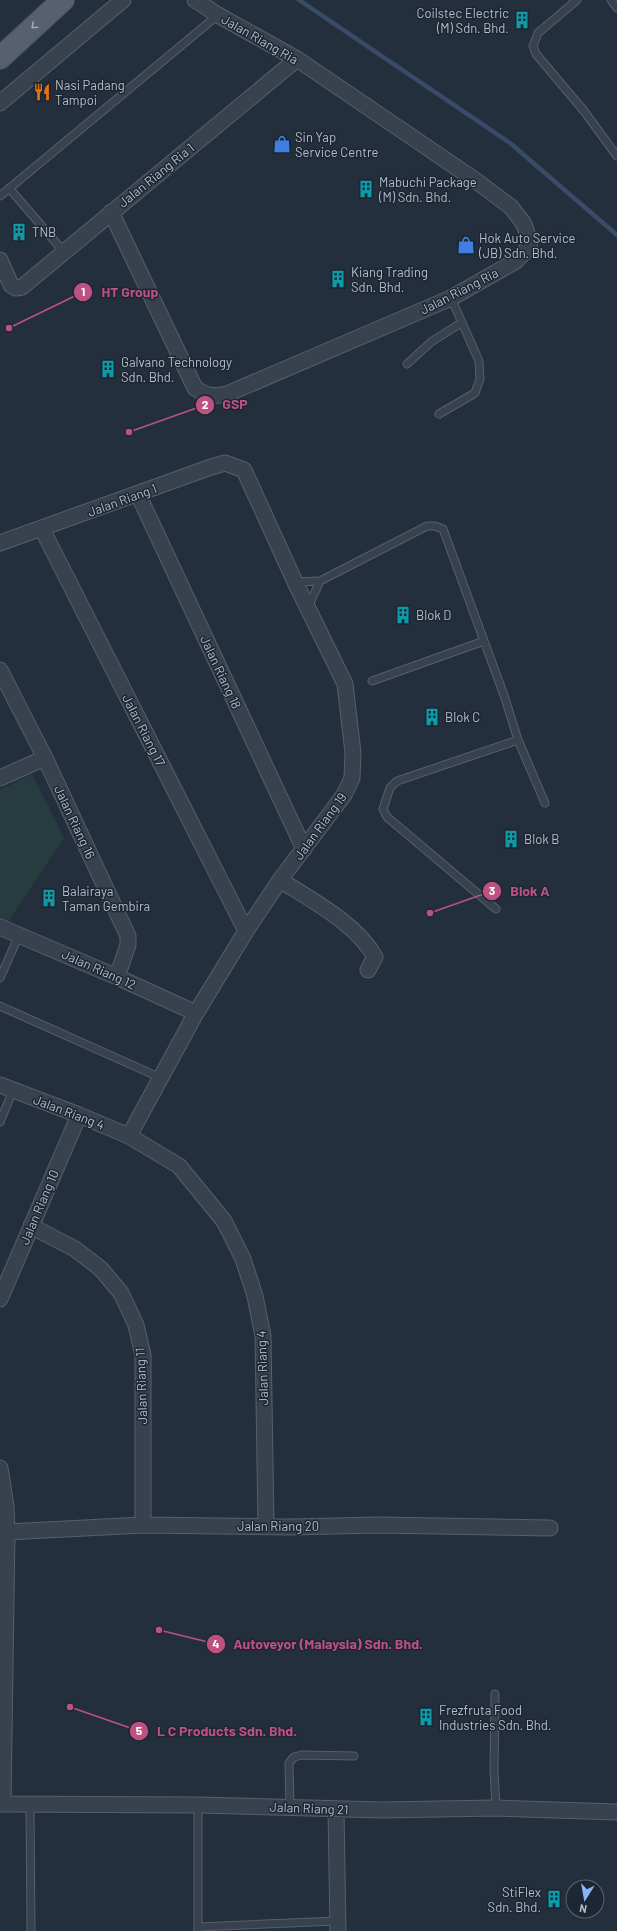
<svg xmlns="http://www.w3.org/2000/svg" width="617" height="1931" font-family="Barlow,sans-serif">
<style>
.green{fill:#263c3f}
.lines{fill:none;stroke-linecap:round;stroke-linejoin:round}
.stream{stroke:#394c67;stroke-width:4.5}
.service-casing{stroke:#565f6c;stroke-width:9}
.minor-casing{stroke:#565f6c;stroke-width:17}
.primary-casing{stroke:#414a57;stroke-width:24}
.service{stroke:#38414e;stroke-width:7}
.minor{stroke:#38414e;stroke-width:15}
.primary{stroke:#56606e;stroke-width:22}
.oneway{stroke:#a1aab7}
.labels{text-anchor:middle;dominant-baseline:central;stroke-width:3;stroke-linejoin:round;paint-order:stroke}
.poi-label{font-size:13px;fill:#b4bcc9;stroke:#1d2633;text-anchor:start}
.street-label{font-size:13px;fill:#b4bcc9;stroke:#1d2633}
.leader{fill:none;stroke:#bd5182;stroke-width:1.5}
.callout-dot{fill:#bd5182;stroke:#1d2633;stroke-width:1.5}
.mark-label{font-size:12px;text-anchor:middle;font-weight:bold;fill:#fff}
.callout-label{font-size:14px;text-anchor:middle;font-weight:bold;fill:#bd5182;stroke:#1d2633;stroke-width:3;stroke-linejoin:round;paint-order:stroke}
</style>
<rect width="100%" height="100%" fill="#242f3e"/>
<path class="green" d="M32,774l32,64 -56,84 -8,-3v-129z"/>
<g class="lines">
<path class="stream" d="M299,0l211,143 107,92"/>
<g class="service-casing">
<path id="service" d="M577,0l-39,33 -5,13 3,8 48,57 33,45
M611,0l6,8
M9,188l55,64
M0,196l218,-181
M407,364l24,-22 30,-19
M439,414l36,-21 5,-14 -1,-18 -28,-63
M295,582l25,-1 107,-55h8l8,3 62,169 13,42 27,63
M311,606l-1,-3 10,-22
M372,681l112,-40
M496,909l-109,-92 -4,-8 7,-21 7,-7 121,-41
M0,978l19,-43
M0,1006l161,72
M0,1122l13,-32
M495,1694l-1,76 2,38
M30,1804l1,127
M290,1807l-1,-44 5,-6 8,-2 52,1
M198,1927l139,-6
M198,1931v-126"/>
</g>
<g class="minor-casing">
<path id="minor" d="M0,103l123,-103
M111,212l84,176c12,8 17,9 32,6l224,-96 65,-37 13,-14 1,-5 -6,-18 -13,-17 -36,-27 -178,-121 -79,-44 -23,-15
M0,260l11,25 5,3 6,-1 275,-228
M138,494l166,355
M42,529l204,402
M0,543l211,-76 14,-4 19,7 51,112 50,102 8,69 -1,25 -8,17 -64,85 -34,51 -50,82 -67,123
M0,670l45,88 83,178v9l-11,32
M0,778l45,-20
M280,880c31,20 77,44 95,77l-7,13
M0,927l117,50 79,36
M0,1085l79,30 50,21 50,30 45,55 19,38 12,37 8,40 3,189
M31,1226l44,23 26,20 20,24 15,32 7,30v170
M0,1299l79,-184
M0,1468l6,38 1,26 -4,272
M7,1532l136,-7 148,2 87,-2 172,3
M0,1804l198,1 184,5 114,-2 121,4
M336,1809l2,122"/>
</g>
<g class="primary-casing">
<path id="primary" d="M0,58l63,-58"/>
</g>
<use href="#service" class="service"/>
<use href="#minor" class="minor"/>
<use href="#primary" class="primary"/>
</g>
<defs><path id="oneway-chevron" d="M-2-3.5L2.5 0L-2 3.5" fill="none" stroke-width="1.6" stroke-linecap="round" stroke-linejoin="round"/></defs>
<use class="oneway" href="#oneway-chevron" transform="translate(34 26) rotate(138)"/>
<defs>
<g id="building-bare" transform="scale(1.38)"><path d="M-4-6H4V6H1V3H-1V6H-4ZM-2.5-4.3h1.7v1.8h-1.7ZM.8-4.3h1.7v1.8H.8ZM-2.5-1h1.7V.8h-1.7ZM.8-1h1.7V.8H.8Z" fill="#0f9aa8" stroke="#1d2633" stroke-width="2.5" paint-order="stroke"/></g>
<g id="restaurant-bare" transform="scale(1.38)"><path d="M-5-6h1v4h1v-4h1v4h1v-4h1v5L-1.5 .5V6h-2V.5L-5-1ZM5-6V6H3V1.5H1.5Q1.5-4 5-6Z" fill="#e8710a" stroke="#1d2633" stroke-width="2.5" paint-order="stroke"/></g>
<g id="shop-bare" transform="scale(1.38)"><path d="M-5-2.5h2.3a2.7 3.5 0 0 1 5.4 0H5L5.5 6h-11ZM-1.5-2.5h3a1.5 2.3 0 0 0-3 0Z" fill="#3f7fe0" stroke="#1d2633" stroke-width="2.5" paint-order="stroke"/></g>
</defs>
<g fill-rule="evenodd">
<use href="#building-bare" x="522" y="20"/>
<use href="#restaurant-bare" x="42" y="92"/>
<use href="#shop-bare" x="282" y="144"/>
<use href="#building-bare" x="366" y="189"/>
<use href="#building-bare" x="19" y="232"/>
<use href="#shop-bare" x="466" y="245"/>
<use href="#building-bare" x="338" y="279"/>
<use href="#building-bare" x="108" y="369"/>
<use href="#building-bare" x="403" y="615"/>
<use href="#building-bare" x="432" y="717"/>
<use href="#building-bare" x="511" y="839"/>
<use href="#building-bare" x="49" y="898"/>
<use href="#building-bare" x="426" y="1717"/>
<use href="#building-bare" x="554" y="1899"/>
</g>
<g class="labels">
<g class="poi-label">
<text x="509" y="13" text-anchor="end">Coilstec Electric<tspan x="509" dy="15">(M) Sdn. Bhd.</tspan></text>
<text x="55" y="85">Nasi Padang<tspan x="55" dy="15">Tampoi</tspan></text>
<text x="295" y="137">Sin Yap<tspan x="295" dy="15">Service Centre</tspan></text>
<text x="379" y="182">Mabuchi Package<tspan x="379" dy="15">(M) Sdn. Bhd.</tspan></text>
<text x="32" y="232">TNB</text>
<text x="479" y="238">Hok Auto Service<tspan x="479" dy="15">(JB) Sdn. Bhd.</tspan></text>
<text x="351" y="272">Kiang Trading<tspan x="351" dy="15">Sdn. Bhd.</tspan></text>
<text x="121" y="362">Galvano Technology<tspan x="121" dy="15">Sdn. Bhd.</tspan></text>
<text x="416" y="615">Blok D</text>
<text x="445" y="717">Blok C</text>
<text x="524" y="839">Blok B</text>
<text x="62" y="891">Balairaya<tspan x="62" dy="15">Taman Gembira</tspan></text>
<text x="439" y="1710">Frezfruta Food<tspan x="439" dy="15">Industries Sdn. Bhd.</tspan></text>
<text x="541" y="1892" text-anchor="end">StiFlex<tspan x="541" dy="15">Sdn. Bhd.</tspan></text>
</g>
<g class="street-label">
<text transform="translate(260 39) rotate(30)">Jalan Riang Ria</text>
<text transform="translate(156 175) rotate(-39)">Jalan Riang Ria 1</text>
<text transform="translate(459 291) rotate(-27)">Jalan Riang Ria</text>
<text transform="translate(122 500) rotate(-20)">Jalan Riang 1</text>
<text transform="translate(221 672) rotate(65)">Jalan Riang 18</text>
<text transform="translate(144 730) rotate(63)">Jalan Riang 17</text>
<text transform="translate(75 822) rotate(65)">Jalan Riang 16</text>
<text transform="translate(320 826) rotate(-54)">Jalan Riang 19</text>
<text transform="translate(99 969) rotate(24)">Jalan Riang 12</text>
<text transform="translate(69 1112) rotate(21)">Jalan Riang 4</text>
<text transform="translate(39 1207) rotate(-67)">Jalan Riang 10</text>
<text transform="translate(262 1368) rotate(-92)">Jalan Riang 4</text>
<text transform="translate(141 1386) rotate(-92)">Jalan Riang 11</text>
<text x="278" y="1526">Jalan Riang 20</text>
<text transform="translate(309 1808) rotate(2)">Jalan Riang 21</text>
</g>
</g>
<path class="leader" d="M9 328L83 292M129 432L205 405M430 913L492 891M159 1630L216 1644M70 1707L139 1731"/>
<g class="callout-dot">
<circle cx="9" cy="328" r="4"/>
<circle cx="129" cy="432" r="4"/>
<circle cx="430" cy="913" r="4"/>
<circle cx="159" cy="1630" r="4"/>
<circle cx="70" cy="1707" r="4"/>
<circle cx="83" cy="292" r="10"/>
<circle cx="205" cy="405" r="10"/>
<circle cx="492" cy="891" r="10"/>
<circle cx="216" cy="1644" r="10"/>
<circle cx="139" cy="1731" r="10"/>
</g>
<g class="mark-label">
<text x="83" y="296">1</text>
<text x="205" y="409">2</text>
<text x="492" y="895">3</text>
<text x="216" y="1648">4</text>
<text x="139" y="1735">5</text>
</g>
<g class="callout-label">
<text x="130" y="297">HT Group</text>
<text x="235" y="409">GSP</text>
<text x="530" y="896">Blok A</text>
<text x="328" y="1649">Autoveyor (Malaysia) Sdn. Bhd.</text>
<text x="227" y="1736">L C Products Sdn. Bhd.</text>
</g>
<g transform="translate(585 1899) rotate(191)"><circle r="19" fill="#1d2633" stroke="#59626f"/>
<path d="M0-3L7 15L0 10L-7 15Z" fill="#8ab4f8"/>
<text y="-6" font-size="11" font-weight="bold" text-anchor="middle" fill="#b4bcc9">N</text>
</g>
</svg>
